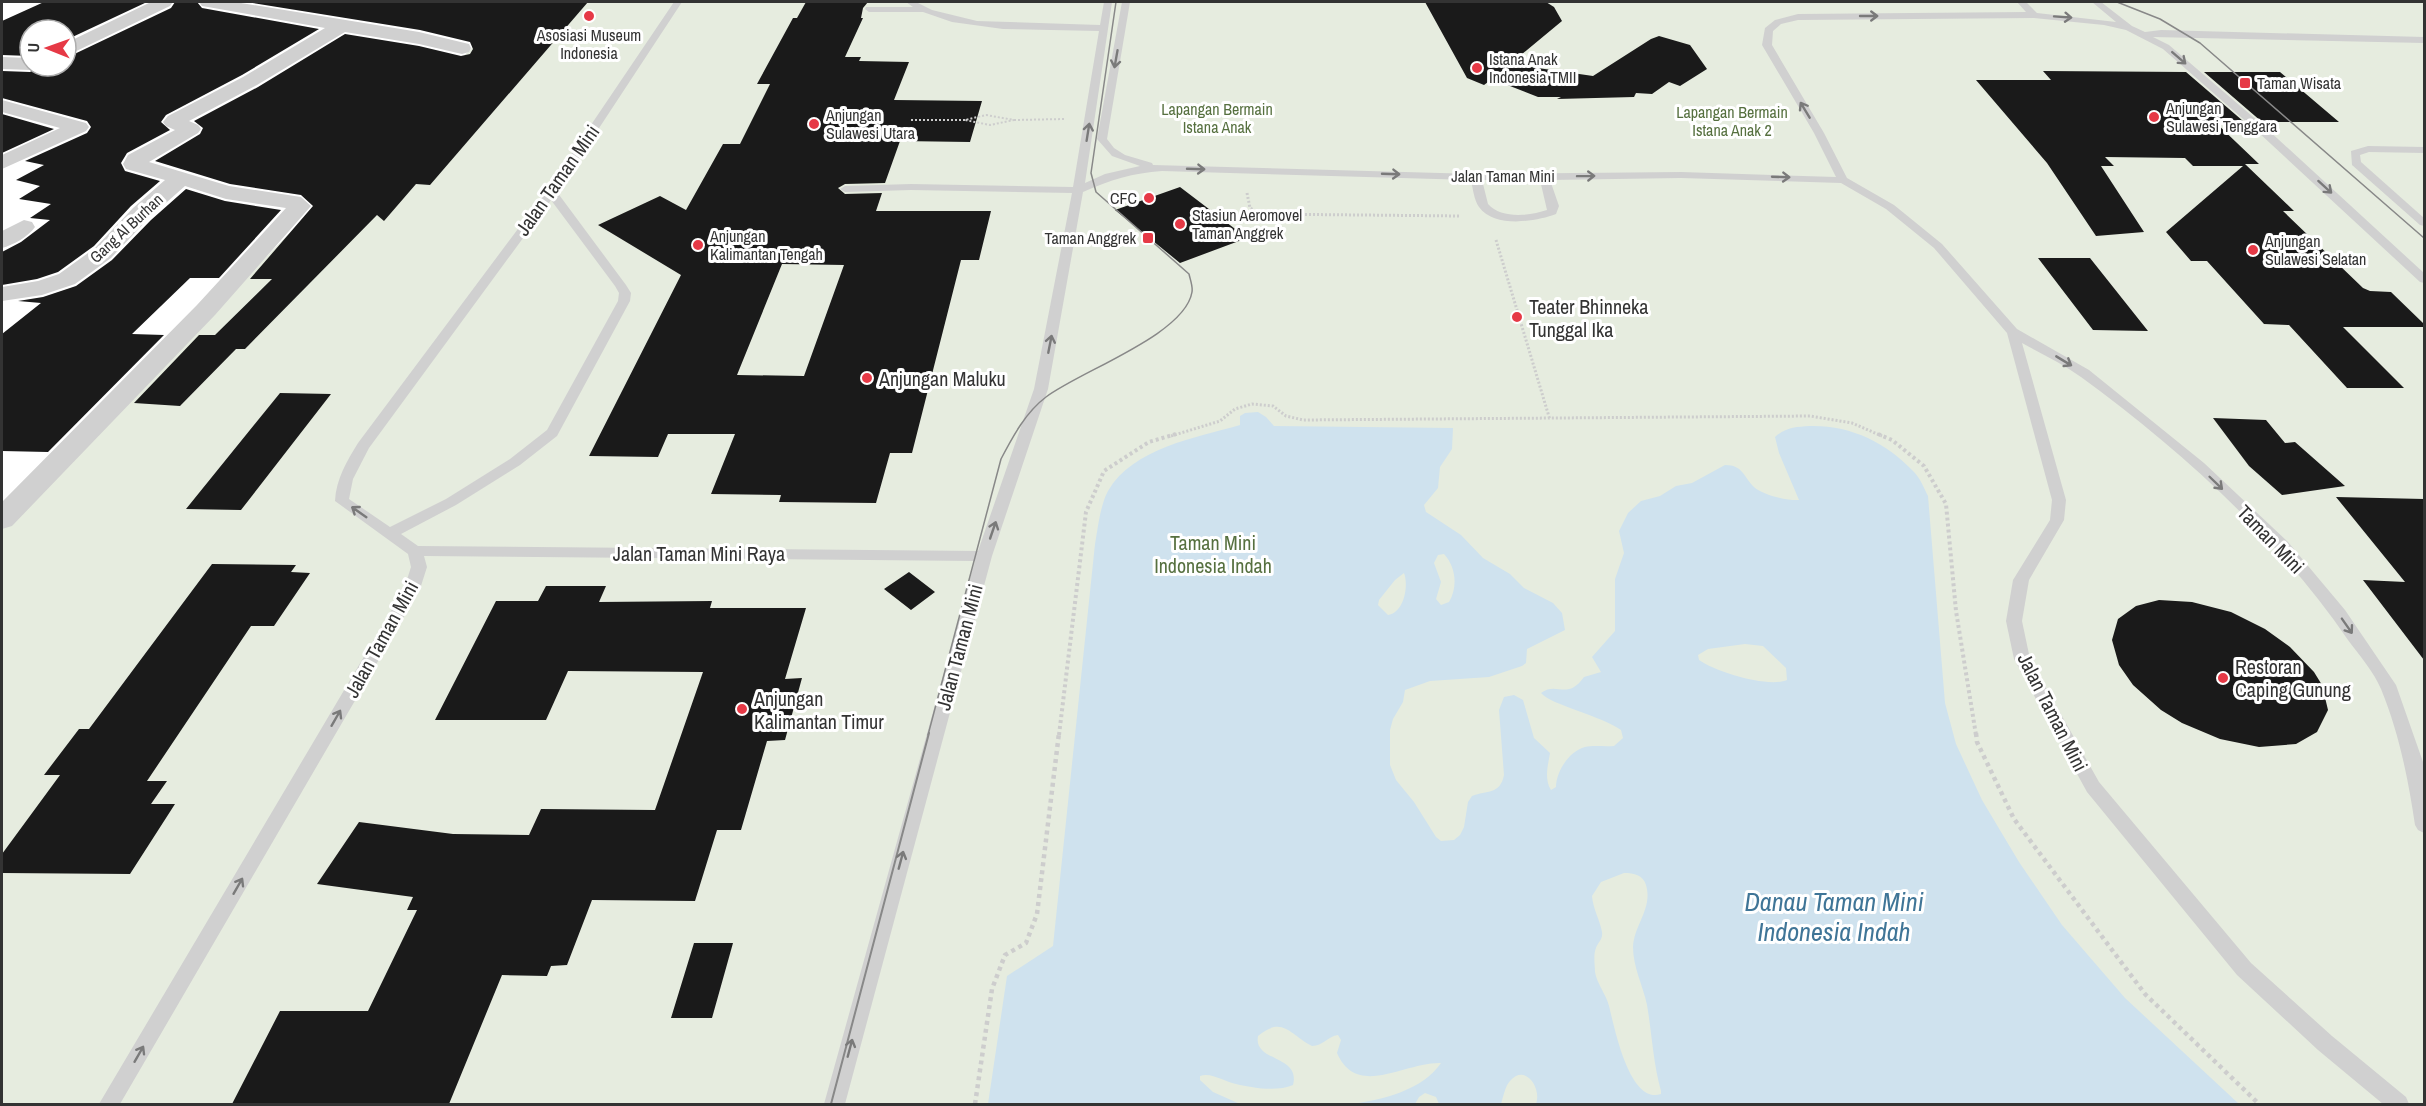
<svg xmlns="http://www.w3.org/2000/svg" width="2426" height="1106" font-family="'Archivo Narrow',sans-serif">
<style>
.green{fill:#e6ecdf}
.water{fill:#cfe2ee;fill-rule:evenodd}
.building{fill:#1a1a1a;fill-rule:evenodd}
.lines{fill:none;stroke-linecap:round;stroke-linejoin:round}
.path-far3{stroke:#cdcdcd;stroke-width:2;stroke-dasharray:2 2;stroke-linecap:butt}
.path-far2{stroke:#cdcdcd;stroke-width:3;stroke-dasharray:2 2;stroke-linecap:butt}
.path-far1{stroke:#cdcdcd;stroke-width:4;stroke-dasharray:3 3;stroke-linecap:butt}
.path{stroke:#cdcdcd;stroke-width:4.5;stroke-dasharray:4 4;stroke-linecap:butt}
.service{fill:#d0d0d0;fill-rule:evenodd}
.minor{fill:#d0d0d0;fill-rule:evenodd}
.tram-far1{stroke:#888;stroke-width:1.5}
.tram{stroke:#888;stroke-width:2}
.oneway{stroke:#7a7a7a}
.poi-dot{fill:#e63946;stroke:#fff;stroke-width:2}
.labels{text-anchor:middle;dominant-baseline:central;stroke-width:6;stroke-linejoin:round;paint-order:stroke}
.far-poi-label{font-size:16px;fill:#333;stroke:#fff;text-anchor:start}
.far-park-label{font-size:16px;fill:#56703f;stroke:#fff}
.far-street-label{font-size:16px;fill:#333;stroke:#fff}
.street-label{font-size:20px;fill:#333;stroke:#fff}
.poi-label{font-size:20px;fill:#333;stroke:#fff;text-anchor:start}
.park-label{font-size:20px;fill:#56703f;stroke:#fff}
.near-water-label{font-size:26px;font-style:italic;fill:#3f7597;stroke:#fff}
</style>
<rect width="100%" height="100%" fill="#fff"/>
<path class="green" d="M517,2h1907v1102h-2422v-579z"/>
<path class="water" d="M1258,412l8,5 8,9 179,2 -1,21 -12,18 -2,21 -14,17 2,7 35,23 22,23 27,16 14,14 29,15 9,10 3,17 -38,19 -1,14 -4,3 -33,11 -59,4 -25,9 -2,12 -10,17 -3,11v35l6,15 18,22 22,35 5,4 13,-1 6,-5 4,-8 4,-25 4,-6c15,-6 28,-1 32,-21l-5,-65 5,-13 10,-2 9,5 11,38 16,15c-2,12 -6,26 1,37l5,-3c0,-15 13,-36 29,-40 9,-2 19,0 29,-1l9,-8 -2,-8c-19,-14 -70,-25 -80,-37 16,-12 26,8 43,-16l17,-5 -9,-15 23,-26v-52l9,-26 -5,-22 9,-18 13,-12 19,-5 16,-10 16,-3 33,-18c18,0 18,11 29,22 8,8 35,14 45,13l-20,-47 -4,-16c11,-10 21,-10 35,-11 40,-1 76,16 104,46 6,6 10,16 14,24l17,207 11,41 26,56 37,62 43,63 63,73 114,106h-703c6,-16 -11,-41 -26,-23 -5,5 -7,17 -9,23h-62l-3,-7 -11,-4 -6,4 -4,7h-64c31,-4 72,-14 90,-41 -37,-1 -84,36 -104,-10l4,-13 -3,-5c-10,1 -15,11 -26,11 -22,-11 -29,-31 -54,-10 -5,26 43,19 35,49 -16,7 -40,3 -57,-1 -12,-2 -24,-12 -36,-8v4l13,12 27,12h-252l19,-128 46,-30 42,-402c3,-16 5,-38 13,-53 25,-43 87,-53 132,-66v-9l5,-3zM1444,554c12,13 14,33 5,48l-8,3 -5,-6 5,-17 -7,-19 4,-8zM1404,573c5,13 0,40 -16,42l-10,-10 1,-5 16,-20zM1745,644l18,2 23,22 1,12c-19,8 -71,-8 -88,-20l-1,-5 10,-6zM1624,873c10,0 19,2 22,12 7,23 -12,40 -13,62 0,20 10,39 14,58 5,29 6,57 14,86v3c-32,11 -47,-69 -52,-88 -3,-12 -12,-22 -14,-34 0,-7 -2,-17 1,-24 2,-6 7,-8 6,-16 -2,-12 -9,-23 -10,-36l9,-14z"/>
<path class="building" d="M44,2h103l-81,38v-10h-36v26l-28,-1v-34z
M175,2h22l5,6 117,21 -77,46 -76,40 -5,7 9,8 -43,23 -6,10 4,8 35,10 -29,25 -37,40 -36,26 -21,7 -35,6v-33l19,-10 29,-22 -20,-2 21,-14 -32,-5 21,-13 -24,-6 28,-15 -19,-4 62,-28 4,-6 -4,-6 -85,-23v-27l28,1 10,-6h26v-8l105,-50z
M246,2h342l-158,183 -14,-1 -32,37 -7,-6 -132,134h-9l-56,57 -46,-3 65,-68h16l57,-56h-22l63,-73 -12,-11 -71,-11 -75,-23 45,-27 3,-6 -9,-7 64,-34 87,-53 74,12 42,10 9,-2 3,-5 -3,-7 -50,-12z
M806,2h62l-5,6 -2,10h2l-18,39h16l-2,4 50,1 -15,38 88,1 -12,41 -70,-1 -15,42 -40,1 -7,4 7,6 37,-1 -6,18h115l-12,49h-18l-49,193h-22l-14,50 -97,-1 2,-7 -70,-1 24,-60h-67l-10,23 -69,-1 92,-181 -83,-50 62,-29 26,14 37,-66h17l30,-60h-13l36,-66h4zM782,264l62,1 -40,111 -67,-1z
M1425,2h121l8,5 8,14 -52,43 83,12 58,-37 8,-3 31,9 17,24 -27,17 -11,-4 -17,12 -16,-1 -2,4 -77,2 4,-2h-23l-46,-18 -8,6 -17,-7z
M2043,71l143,1 57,49h-29l45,43h-14l49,47h-11l80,77 7,3 21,1 33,32v3h-81l61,61h-57l-58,-63 -25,-1 -57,-63h-16l-25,-29 77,-66h-50l-8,-8 -80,-1 9,9h-13l43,66 -48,4 -49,-73 -71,-83h75z
M2204,72h76l59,50h-77z
M2,114l52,15 -52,24z
M1180,187l67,51 -67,25 -65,-53z
M186,189l39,12 56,9 -62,68h-29l-58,56 32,1 -116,117 -46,-1v-117l39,-31 -23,-2 25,-4 33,-11 36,-26 39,-40z
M2038,258h52l58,73 -55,-1z
M280,393l51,1 -90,116 -55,-1z
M2213,418l53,2 19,23 10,-1 50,44 -63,9 -33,-29z
M2336,497l88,2v161l-61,-80 42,2z
M212,564l84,1 -5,7 19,1 -36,53h-23l-104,155h20l-16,23h24l-45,70 -128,-1v-19l58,-79h-16l35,-46h10z
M909,572l26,20 -24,18 -27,-21z
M546,586h60l-7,16 113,-1 -2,7h96l-21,71 17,-1 -17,62 -18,1 -26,89h-24l-22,71 -103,-1 -25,65 -16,1 -4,10 -45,-1 -53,129h-217l48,-93h88l49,-101h-10l6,-13 -96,-13 42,-62 94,12 76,1 12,-26 114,1 48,-138 -135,-1 -22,49h-111l61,-119h42z
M2159,600l33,2 39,10 34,17 25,18 24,25 8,13 6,25 -11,22 -21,12 -37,3 -39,-8 -38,-16 -21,-13 -28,-25 -14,-20 -7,-25 6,-21 18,-13z
M694,943h39l-21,75h-41z"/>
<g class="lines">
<path class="path-far3" d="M986,115l28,5 -24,5 -25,-5z
M911,120h54
M1014,120l51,-1
M1247,195v-4"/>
<path class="path-far2" d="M1247,193l3,15 10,6 201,2
M1496,240l54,180
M1171,436l49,-15 15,-12 17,-5 21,2 13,10 17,4 507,-4 42,7 30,13"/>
<path class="path-far1" d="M1878,434l14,6 32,26 22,38 10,107 20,124
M1059,735l27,-223 18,-41 45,-29 27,-8"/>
<path class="path" d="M1976,733l1,9 37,77 131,175 114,110
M975,1104l17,-115 13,-34 21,-12 11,-29 22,-181"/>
<path class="service" d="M674,2h8l-125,190 69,93 5,8 -1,8 -73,135 -37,29 -64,40 -55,29 17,12 560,5 56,-162 38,-196 -161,-3 -66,2 -5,-3 5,-3 66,-2 162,3 26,-156 -96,-2 -51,-7 -29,-10h-54l-4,-3 1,-2h47l-7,-5h10l16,8 45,11 123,4 4,-23h8l-27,181 20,-9 35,-8 -28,-10 -15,-17 25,-137h8l-23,137 7,9 11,7 27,8 1,2 323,9 205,-2 155,5 -22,-44 -52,-88 3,-17 10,-8 23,-6 228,-2 -9,-10h9l11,11 79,9 -24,-20h9l31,24 13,6 16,-2 263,7v6l-271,-6 16,8 97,83 158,145v10l-4,-1 -162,-150 -95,-83 -37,-19 -22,-5 -70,-7 -236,2 -17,4 -8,7 -1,14 52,88 23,45 47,27 48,39 75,85 72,41 115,93 84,79 57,68 51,75 27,77 1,71 -6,-3 -3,-5c-7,-47 -16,-92 -34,-136 -7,-17 -22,-34 -33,-49 -69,-101 -168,-191 -267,-263 -18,-13 -39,-23 -59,-34l44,157 -2,20 -35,60 -7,41 8,38 69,123 152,181 81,73 74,61 3,7h-26l-65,-54 -81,-75 -150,-183 -73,-133 -8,-38 7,-41 37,-60 2,-20 -45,-167 -73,-85 -48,-39 -45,-26 -160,-5 -131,2 9,26 -3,8c-21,8 -62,14 -77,-7 -5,-7 -6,-18 -8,-27l-309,-9c-29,2 -52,9 -79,21l-35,197 -56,167 -147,548h-21l151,-543 -551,-5 3,11 -7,22 -300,515h-21l305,-515 7,-22 -3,-13 -73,-53c1,-22 12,-40 23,-58l189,-253zM1482,180h58l7,30c-18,6 -46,9 -59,-6zM551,200l64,86 4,7 -1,8 -71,129 -37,29 -64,40 -56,28 -41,-28 4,-20 16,-31z
M2368,146l56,1v6l-55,-1 -9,3 1,7 63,56v8l-4,-1 -68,-60 -1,-14z"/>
<path class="minor" d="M151,2h22l-3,4 -104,50v-13z
M199,2h36l184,30 50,12 2,4 -2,4 -7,2 -43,-10 -74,-12 -88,53 -68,36 9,4 3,4 -3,4 -49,29 80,24 72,11 10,9 -96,109 -203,211 -10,3v-27l195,-197 89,-97 -60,-9 -41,-13 -36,32 -38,40 -36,26 -33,11 -40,6v-14l36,-6 21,-7 36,-26 38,-40 32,-28 -39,-11 -3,-5 5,-9 47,-25 -9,-4 -3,-4 5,-6 75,-39 82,-49 -117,-21 -6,-1z
M2,57l28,1v8h8l-8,4 -28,-1z
M2,100l84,23 3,4 -3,4 -84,38v-14l58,-27 -58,-16z
M24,220l8,2 3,5c-7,10 -22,18 -33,21v-17z"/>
<path class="tram-far1" d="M2117,2l43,17 40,24 224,195
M928,735l73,-276c12,-23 25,-47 45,-62 34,-26 139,-62 146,-105 1,-6 -2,-13 -3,-18l-93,-82 -5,-19 25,-171"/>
<path class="tram" d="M831,1104l98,-371"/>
</g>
<defs><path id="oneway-shaft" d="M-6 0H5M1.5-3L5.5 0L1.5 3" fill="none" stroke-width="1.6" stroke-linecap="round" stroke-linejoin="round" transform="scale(1.5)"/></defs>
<g class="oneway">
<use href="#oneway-shaft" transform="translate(1869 16)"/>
<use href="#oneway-shaft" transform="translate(2063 17) rotate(4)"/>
<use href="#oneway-shaft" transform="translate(2179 58) rotate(41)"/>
<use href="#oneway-shaft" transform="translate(1116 59) rotate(100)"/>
<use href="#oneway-shaft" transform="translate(1805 110) rotate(-121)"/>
<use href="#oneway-shaft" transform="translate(1088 132) rotate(-81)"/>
<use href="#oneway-shaft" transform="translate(1196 169) rotate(2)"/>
<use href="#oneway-shaft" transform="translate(1391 174) rotate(2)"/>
<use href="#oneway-shaft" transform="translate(1586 176) rotate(-1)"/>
<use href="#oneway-shaft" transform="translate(1781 177) rotate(2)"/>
<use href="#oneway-shaft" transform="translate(2325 187) rotate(42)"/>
<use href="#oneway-shaft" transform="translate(1050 344) rotate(-79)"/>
<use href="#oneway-shaft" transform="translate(2064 361) rotate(31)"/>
<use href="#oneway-shaft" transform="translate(2216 483) rotate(44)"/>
<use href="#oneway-shaft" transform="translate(359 512) rotate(-145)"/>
<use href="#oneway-shaft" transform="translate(993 530) rotate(-71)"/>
<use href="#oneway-shaft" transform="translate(2347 626) rotate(55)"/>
<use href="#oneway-shaft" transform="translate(336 718) rotate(-60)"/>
<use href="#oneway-shaft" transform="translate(901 860) rotate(-75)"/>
<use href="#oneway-shaft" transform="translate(238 886) rotate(-60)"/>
<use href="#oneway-shaft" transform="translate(850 1048) rotate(-75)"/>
<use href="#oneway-shaft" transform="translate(139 1054) rotate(-60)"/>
</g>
<g class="poi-dot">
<circle cx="589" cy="16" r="6"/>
<circle cx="1477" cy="68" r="6"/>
<rect x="2239" y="77" width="12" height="12" rx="3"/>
<circle cx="2154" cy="117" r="6"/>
<circle cx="814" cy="124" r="6"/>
<circle cx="1149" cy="198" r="6"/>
<circle cx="1180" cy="224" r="6"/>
<rect x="1142" y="232" width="12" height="12" rx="3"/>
<circle cx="698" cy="245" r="6"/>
<circle cx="2253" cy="250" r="6"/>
<circle cx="1517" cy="317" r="6"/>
<circle cx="867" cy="378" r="6"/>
<circle cx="2223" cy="678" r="6"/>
<circle cx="742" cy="709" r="6"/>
</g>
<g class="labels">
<g class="far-poi-label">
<text x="589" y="35" text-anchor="middle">Asosiasi Museum<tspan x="589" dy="18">Indonesia</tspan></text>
<text x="1489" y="59">Istana Anak<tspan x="1489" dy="18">Indonesia TMII</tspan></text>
<text x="2257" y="83">Taman Wisata</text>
<text x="2166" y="108">Anjungan<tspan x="2166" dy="18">Sulawesi Tenggara</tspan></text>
<text x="826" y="115">Anjungan<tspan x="826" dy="18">Sulawesi Utara</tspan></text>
<text x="1137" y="198" text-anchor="end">CFC</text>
<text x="1192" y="215">Stasiun Aeromovel<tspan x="1192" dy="18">Taman Anggrek</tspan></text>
<text x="710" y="236">Anjungan<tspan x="710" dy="18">Kalimantan Tengah</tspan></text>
<text x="1136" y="238" text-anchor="end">Taman Anggrek</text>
<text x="2265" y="241">Anjungan<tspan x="2265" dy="18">Sulawesi Selatan</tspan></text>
</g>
<g class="far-park-label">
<text x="1217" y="109">Lapangan Bermain<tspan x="1217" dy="18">Istana Anak</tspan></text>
<text x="1732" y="112">Lapangan Bermain<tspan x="1732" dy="18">Istana Anak 2</tspan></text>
</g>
<g class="far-street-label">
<text x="1503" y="176">Jalan Taman Mini</text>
<text transform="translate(126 228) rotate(-43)">Gang Al Burhan</text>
</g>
<g class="street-label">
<text transform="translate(557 180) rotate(-55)">Jalan Taman Mini</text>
<text transform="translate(2271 539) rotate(46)">Taman Mini</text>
<text x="699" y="553">Jalan Taman Mini Raya</text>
<text transform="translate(381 639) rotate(-61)">Jalan Taman Mini</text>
<text transform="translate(959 647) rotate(-75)">Jalan Taman Mini</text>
<text transform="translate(2053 712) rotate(63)">Jalan Taman Mini</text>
</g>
<g class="poi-label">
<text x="1529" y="306">Teater Bhinneka<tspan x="1529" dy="23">Tunggal Ika</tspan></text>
<text x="879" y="378">Anjungan Maluku</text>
<text x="2235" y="666">Restoran<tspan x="2235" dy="23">Caping Gunung</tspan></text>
<text x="754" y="698">Anjungan<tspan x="754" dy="23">Kalimantan Timur</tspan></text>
</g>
<g class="park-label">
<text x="1213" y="542">Taman Mini<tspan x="1213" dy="23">Indonesia Indah</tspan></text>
</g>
<g class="near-water-label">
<text x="1834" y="901">Danau Taman Mini<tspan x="1834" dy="30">Indonesia Indah</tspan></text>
</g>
</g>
<rect width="2426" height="1106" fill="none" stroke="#333333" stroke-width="6"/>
<g transform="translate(48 48) rotate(271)"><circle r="28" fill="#ffffff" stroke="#adadad" stroke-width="1.5"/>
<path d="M0-4.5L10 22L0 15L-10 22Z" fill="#e63946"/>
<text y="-9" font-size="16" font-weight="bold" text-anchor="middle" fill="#333333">U</text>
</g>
</svg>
